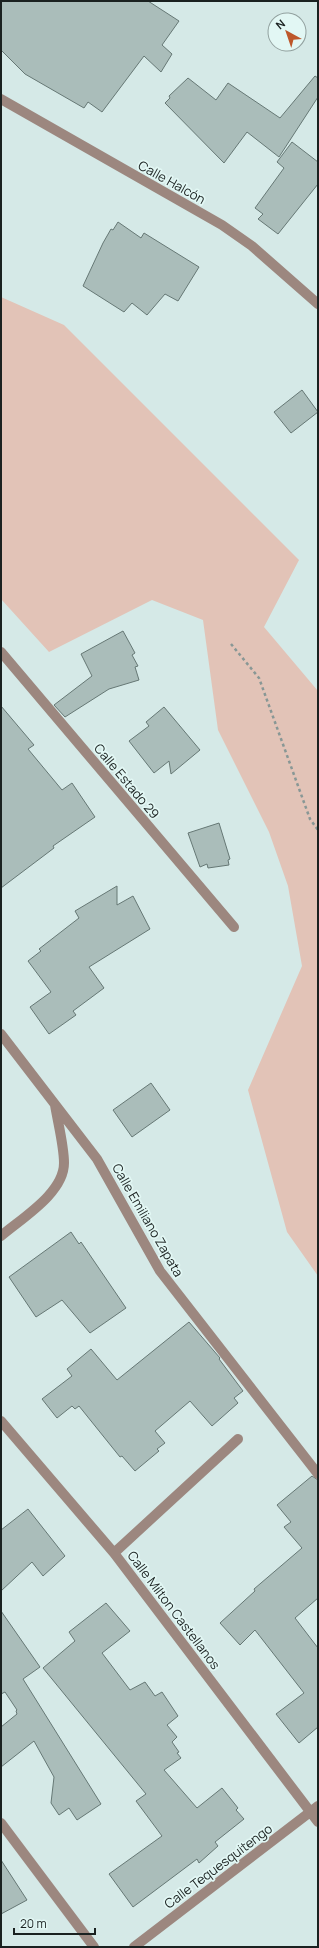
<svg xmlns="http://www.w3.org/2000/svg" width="319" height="1948" font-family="Manrope,sans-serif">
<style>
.green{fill:#e2c3b7}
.building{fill:#aabdba;stroke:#667875}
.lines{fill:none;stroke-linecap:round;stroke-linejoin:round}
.path{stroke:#889795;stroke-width:2.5;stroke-dasharray:3 3;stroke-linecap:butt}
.minor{stroke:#9c877f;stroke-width:10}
.labels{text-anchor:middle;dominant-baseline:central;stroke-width:3.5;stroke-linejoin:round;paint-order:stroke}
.street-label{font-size:13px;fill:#1a2120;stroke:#e2f7f4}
</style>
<rect width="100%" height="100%" fill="#d5e9e7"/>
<path class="green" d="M1,297l63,28 235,235 -35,67 54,64v585l-31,-44 -39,-142 54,-124 -14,-80 -19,-54 -51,-102 -15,-110 -51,-20 -103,52 -48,-53z"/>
<path class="building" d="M1,1h147l31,20 -17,24 10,9 -11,18 -17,-16 -42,56 -14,-10 -4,6 -59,-34 -24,-24z
M315,76l3,2v19l-39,60 -32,-25 -23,31 -59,-60 5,-5 -1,-2 19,-18 28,22 12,-17 52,35z
M292,142l26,20v22l-40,50 -20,-15 5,-5 -8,-6 29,-40 -7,-6z
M118,222l23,16 3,-5 55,34 -21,34 -13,-7 -18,21 -15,-12 -8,9 -41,-26 20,-43 8,-14 2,1z
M302,390l16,22 -27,21 -17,-21z
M123,631l12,22 -3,2 6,11 -3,1 4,13 -30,9 -44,28 -11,-12 38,-29 -11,-22z
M1,706l33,39 -6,4 34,41 10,-7 23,34 -42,29 1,2 -53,40z
M164,707l36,43 -29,24 -2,-13 -15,12 -25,-32 20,-15 -3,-4z
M219,823l11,36 -2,1 1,5 -21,3 -1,-4 -7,3 -12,-34z
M117,886v19l16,-9 17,33 -61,38 15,21 -31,23 3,4 -27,19 -19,-27 21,-15 -23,-31 13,-10 -2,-2 40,-31 -4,-7z
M151,1083l19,27 -38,27 -19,-27z
M71,1232l8,12 2,-2 45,66 -36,25 -28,-33 -26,17 -27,-40z
M189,1322l31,36 -1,1 24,32 -9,7 4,5 -26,23 -22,-25 -35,30 10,12 -8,6 2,2 -24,20 -13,-15 -2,1 -41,-51 -4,3 -3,-3 -15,12 -15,-19 30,-23 -5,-7 24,-20 26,31z
M312,1476l6,4v118l-23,20 23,30v79l-19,16 -23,-29 28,-21 -49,-63 -15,15 -20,-22 35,-32 -1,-2 48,-41 -18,-21 7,-5 -14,-17z
M28,1509l37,47 -22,20 -11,-14 -31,29v-61z
M106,1603l24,28 -28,22 28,37 15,-8 10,14 7,-4 16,24 -11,9 10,12 -5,5 7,10 -2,1 4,5 -17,12 33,38 25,-20 16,20 -2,2 8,9 -29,23 3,4 -19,17 -2,-4 -64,48 -24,-33 53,-38 -26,-35 10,-7 -103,-126 32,-27 -6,-9z
M1,1611l39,56 -17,12 78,125 -24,16 -8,-12 -10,7 -8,-12 3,-26 -20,-36 -33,26v-40l16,-13 -1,-3 1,-1 -12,-18 -4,2z
M1,1860l26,40 -26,14z"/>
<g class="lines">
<path class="path" d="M231,644l28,34 51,141 8,11"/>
<path class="minor" d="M1,99l221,126 30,21 66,58
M1,652l233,275
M1,1034l96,125 63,112 158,203
M1,1236c21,-18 63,-43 63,-73 0,-17 -6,-40 -9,-58
M1,1421l113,132 204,269
M114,1553l124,-114
M1,1823l93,124
M134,1947l184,-141"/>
</g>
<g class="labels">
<g class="street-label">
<text transform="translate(172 182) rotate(29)">Calle Halcón</text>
<text transform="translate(127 781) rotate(50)">Calle Estado 29</text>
<text transform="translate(148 1220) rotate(60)">Calle Emiliano Zapata</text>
<text transform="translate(174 1610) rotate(53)">Calle Milton Castellanos</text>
<text transform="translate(218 1866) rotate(-37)">Calle Tequesquitengo</text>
</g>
</g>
<rect width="319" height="1948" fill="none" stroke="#1a2120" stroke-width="4"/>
<g transform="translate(287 32) rotate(320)"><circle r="19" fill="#e2f7f4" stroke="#92a19f"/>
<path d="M0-3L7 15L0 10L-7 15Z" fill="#bd572a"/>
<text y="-6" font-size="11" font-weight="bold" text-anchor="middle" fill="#1a2120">N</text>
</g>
<path d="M14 1928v6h81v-6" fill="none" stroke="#1a2120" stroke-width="2"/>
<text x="20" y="1928" font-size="12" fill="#1a2120" stroke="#e2f7f4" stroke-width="3" paint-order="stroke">20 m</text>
</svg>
